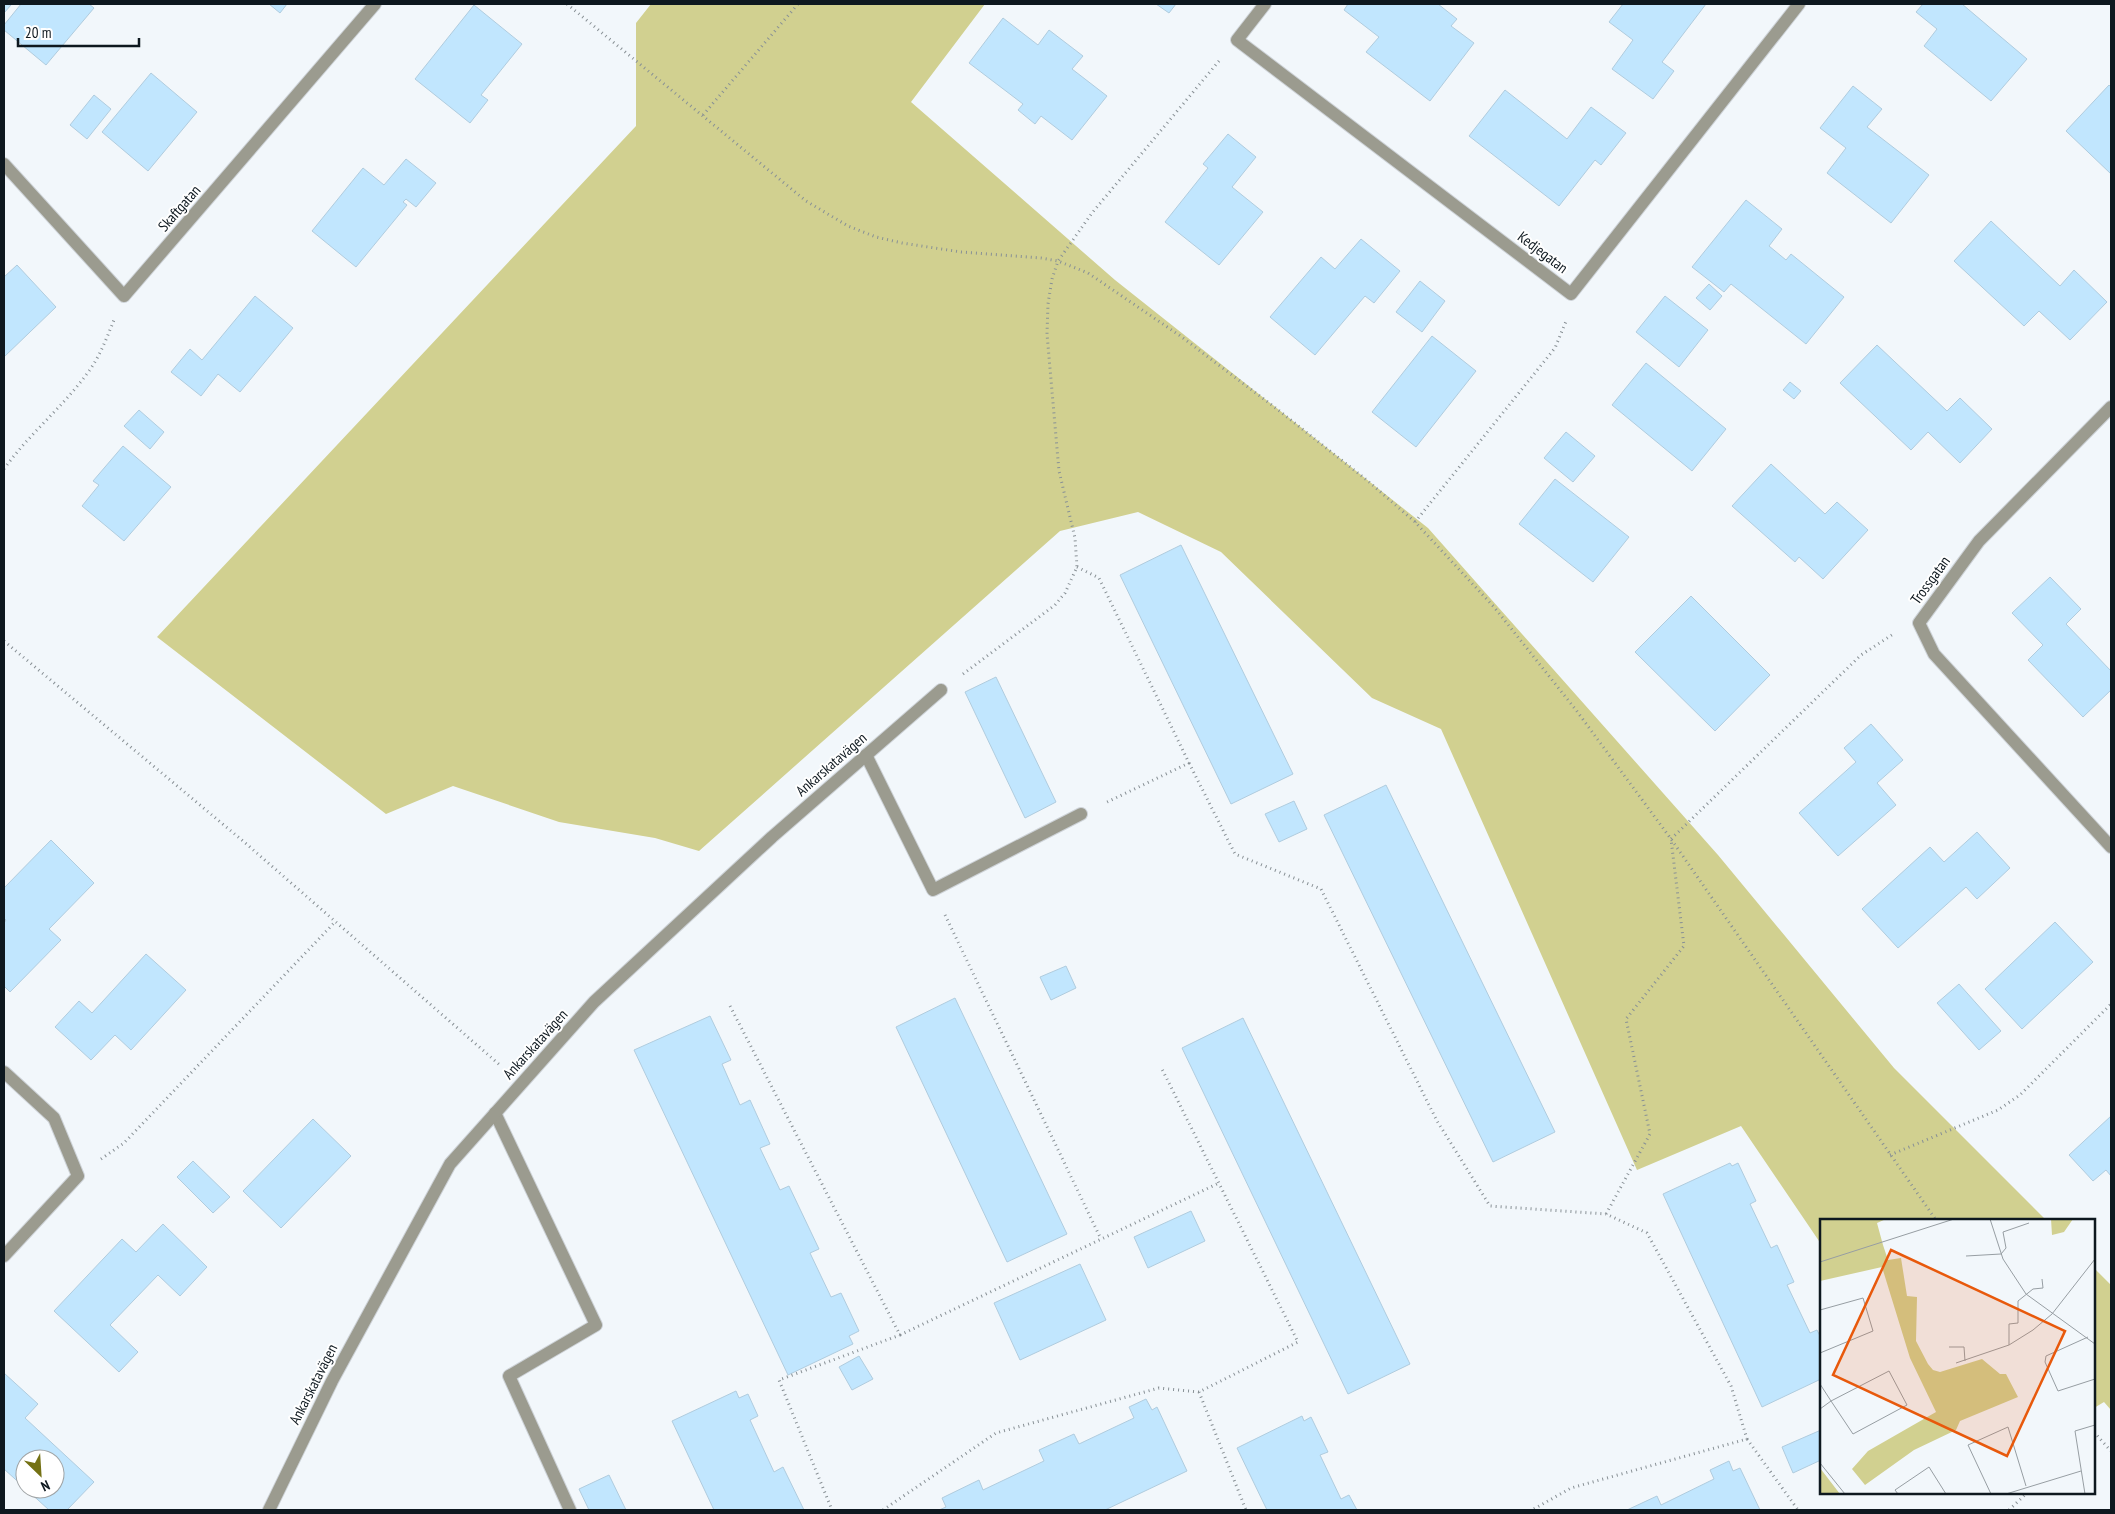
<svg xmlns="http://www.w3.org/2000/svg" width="2115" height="1514" font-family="'PT Sans Narrow',sans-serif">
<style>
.green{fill:#d1d090}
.building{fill:#c1e6fe;stroke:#b0ccde}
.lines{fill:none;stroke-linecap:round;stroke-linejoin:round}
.lane-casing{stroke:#ced3d8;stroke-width:14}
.street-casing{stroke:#ced3d8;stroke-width:14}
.path{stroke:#889095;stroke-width:3;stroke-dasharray:1 4;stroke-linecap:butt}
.lane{stroke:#9b9b8f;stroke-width:12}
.street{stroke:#9b9b8f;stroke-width:12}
.labels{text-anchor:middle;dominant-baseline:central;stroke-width:4;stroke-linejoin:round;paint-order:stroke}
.street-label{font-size:15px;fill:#0e181f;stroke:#fff}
.inset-road{fill:none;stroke:#979ea3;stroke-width:1}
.view{fill:#e8590c;fill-opacity:0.15;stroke:#e8590c;stroke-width:2.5}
.inset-edge{fill:none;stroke:#0e181f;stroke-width:2.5}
</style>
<rect width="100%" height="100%" fill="#f2f7fb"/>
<path class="green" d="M651,4h334l-74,98 204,178 313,248 290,327 176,213 152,152h-225v24l-80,-118 -104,44 -196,-441 -69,-31 -151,-146 -83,-40 -78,19 -361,320 -44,-13 -96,-16 -106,-36 -67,28 -229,-177 479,-511v-103z
M2094,1268l17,17v125l-7,-8 -10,6z"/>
<path class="building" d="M4,4l7,1 -7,8z
M21,4h68l5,4 -48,57 -42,-35v-5z
M269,4h18l-7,9z
M1156,4h20l-7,9z
M1348,4h90l19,15 -6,7 23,17 -44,58 -64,-49 13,-15 -35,-27z
M1623,4h83l-44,58 12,9 -21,28 -41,-30 21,-29 -24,-18z
M1923,4h39l65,55 -36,42 -67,-55 13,-17 -21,-17z
M474,5l48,39 -41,51 7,5 -18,23 -55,-44z
M1003,18l35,27 11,-15 34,26 -11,13 35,27 -35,44 -31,-24 -6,8 -17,-14 5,-6 -54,-41z
M151,73l46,39 -49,59 -46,-39z
M2109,85l2,2v87l-45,-43z
M1853,86l29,23 -15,18 62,48 -38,48 -64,-50 19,-25 -26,-20z
M1505,90l62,49 24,-32 35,26 -25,32 -6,-5 -36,46 -90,-70z
M94,95l17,14 -24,30 -17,-14z
M1228,134l28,23 -24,30 31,25 -44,53 -54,-43 43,-54 -5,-4z
M406,159l30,24 -20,24 -10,-8 -3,3 4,3 -51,62 -44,-36 51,-63 21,17z
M1746,200l36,29 -13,17 17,14 5,-6 53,43 -38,47 -75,-60 -7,8 -32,-25z
M1991,221l69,65 14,-16 33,32 -37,38 -31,-29 -15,15 -70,-65z
M1361,239l39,32 -26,32 -9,-7 -50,59 -45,-38 51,-60 14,12z
M17,265l39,42 -52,50v-80z
M1420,281l25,20 -23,31 -26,-20z
M1709,284l13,12 -12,14 -14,-12z
M255,296l38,32 -53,64 -22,-18 -17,22 -30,-24 19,-23 12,11z
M1665,296l43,34 -29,37 -43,-35z
M1432,336l44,35 -60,76 -44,-35z
M1877,345l70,66 13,-13 32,31 -32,34 -32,-31 -17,18 -71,-67z
M1646,363l80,66 -34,42 -80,-66z
M1790,382l11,9 -7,8 -11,-9z
M139,410l25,22 -14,17 -26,-23z
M1566,432l29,24 -22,26 -29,-24z
M123,446l48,41 -47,54 -42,-35 17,-21 -6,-4z
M1771,464l54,50 12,-12 31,28 -45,49 -24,-22 -4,5 -63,-56z
M1555,479l74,58 -36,45 -74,-58z
M1181,545l112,229 -62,30 -111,-229z
M2050,577l31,32 -15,15 45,47v19l-28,27 -55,-57 15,-15 -31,-32z
M1691,596l79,79 -55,56 -80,-79z
M996,677l60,125 -31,16 -60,-126z
M1871,724l32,36 -26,23 19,22 -58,51 -39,-43 57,-51 -12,-14z
M1386,785l169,347 -62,30 -169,-347z
M1294,801l13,28 -28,13 -14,-28z
M1977,832l33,36 -33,31 -11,-12 -68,61 -36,-39 68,-62 14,15z
M51,840l43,43 -45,46 12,11 -51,52 -6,-6v-63l2,-3 -2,-2v-30z
M2055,922l38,40 -71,67 -37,-40z
M146,954l40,36 -55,60 -16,-15 -24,25 -36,-33 24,-26 13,12z
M1066,966l10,22 -25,12 -11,-23z
M1959,984l42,47 -22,19 -42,-47z
M955,998l112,236 -60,28 -111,-235z
M710,1016l21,44 -9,4 18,41 10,-5 20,44 -10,4 20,42 9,-4 30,63 -9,4 21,44 10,-4 18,38 -10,5 4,8 -65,31 -154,-325z
M1243,1018l167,346 -62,30 -166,-346z
M2111,1116v60l-5,-6 -13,11 -24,-26z
M313,1119l38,37 -70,72 -38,-37z
M193,1161l37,36 -17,16 -36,-36z
M1730,1163l2,3 6,-3 18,38 -6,3 21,44 6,-3 17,37 -7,3 23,48 7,-3 4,8v41l-59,28 -99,-213z
M1191,1211l14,30 -57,27 -14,-31z
M163,1224l44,43 -27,29 -22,-21 -48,50 28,27 -19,20 -65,-61 68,-72 14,13z
M1080,1264l26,56 -86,40 -26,-57z
M859,1356l14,23 -21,11 -13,-23z
M4,1373l34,31 -13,14 69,64 -27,28h-18l-23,-21h29v-30h-30v29l-21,-19z
M736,1391l3,7 9,-4 10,22 -8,4 24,52 9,-5 21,43h-90l-42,-89z
M1146,1399l6,11 5,-3 30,64 -82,39h-166l7,-3 -4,-9 37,-18 4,10 61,-29 -5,-11 35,-16 5,10 55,-26 -5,-11z
M1302,1416l2,5 7,-4 17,35 -8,3 21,44 8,-4 8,15h-90l-30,-62z
M1821,1430v30l-28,13 -11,-26z
M1729,1461l4,10 7,-3 20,42h-133l30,-14 4,9 53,-26 -4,-9z
M609,1475l17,35h-37l-10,-21z"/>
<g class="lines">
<g class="lane-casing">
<path id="lane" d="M866,755l67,135 148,-76
M495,1113l101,212 -87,51 61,134"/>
</g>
<g class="street-casing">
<path id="street" d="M1265,4l-28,36 334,254 228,-290
M4,164l120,132 251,-292
M2111,407l-132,134 -60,82 15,31 177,193
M4,1072l50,46 24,58 -74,80
M269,1510l63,-129 118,-217 144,-162 178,-165 169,-147"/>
</g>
<path class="path" d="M567,4l239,197 42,25 28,11 26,6 59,9 80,6 17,3 30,12 91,62 98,74 91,72 47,41 79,85 82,103 95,129 265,381
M703,115l95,-111
M4,469c25,-35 60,-63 85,-98 11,-15 18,-34 25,-51
M1415,522l140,-174 12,-29
M1077,567l22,11 90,185 -84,40
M4,641l239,200 258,225
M963,674l92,-69 10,-12 12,-26 -2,-29 -16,-67 -12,-137 1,-30 4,-25 6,-18 34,-48 127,-152
M1189,763l46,91 86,35 116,232 53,85 116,8 41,19 84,153 16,53 -176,49 -39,22
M945,915l156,324
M730,1006l170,329 -121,45 53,130
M1890,1155l108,-45 22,-15 91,-91
M101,1159l23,-16 211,-221
M1606,1214l44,-80 -24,-115 58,-73 -13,-107 190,-184 34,-22
M900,1335l319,-152
M1199,1392l47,118
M2094,1432l17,19
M1747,1439l51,71
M883,1510l113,-77 163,-45 40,4 99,-50 -137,-275
M2009,1510l18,-17"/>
<use href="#lane" class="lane"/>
<use href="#street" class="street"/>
</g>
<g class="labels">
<g class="street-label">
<text transform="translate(179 208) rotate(-49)">Skaftgatan</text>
<text transform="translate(1543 252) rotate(37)">Kedjegatan</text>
<text transform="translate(1930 580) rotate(-54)">Trossgatan</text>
<text transform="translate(831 764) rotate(-41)">Ankarskatavägen</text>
<text transform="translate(535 1044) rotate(-48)">Ankarskatavägen</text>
<text transform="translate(313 1384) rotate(-63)">Ankarskatavägen</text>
</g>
</g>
<g transform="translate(1820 1219)">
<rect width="275" height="275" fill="#f2f7fb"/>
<path d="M0,0h66l-9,4 6,22 5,15 13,-2 6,38 10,1 -1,44 12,23 5,6 7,2 42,-13 18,15h6l12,23 -58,24 -4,9 -42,20 -49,35 -13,-16 16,-18 68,-39 -26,-54 -28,-91 -62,14zM231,0h22l-9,13 -12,3zM0,249l20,26h-20z" fill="#d1d090"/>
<path class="inset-road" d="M170,0l13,40 23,35 69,50M146,37l35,-2 5,-6 -3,-16 26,-9M0,43l134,-43M0,91l43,-12 10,33 -53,22M268,118l-42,19 -1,6 13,29 37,-12M189,126v-21l9,-1v-22l15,-12 10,-1 -1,-9M129,128h15l1,14M136,144l53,-18 24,-15 19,-16 43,-55M0,165l11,17 22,33 54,-29 -18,-34 -58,30 -11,8M0,244l25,31M78,275l-3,-4 34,-23 17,27M171,275l-23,-49 40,-18 18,59M186,275l75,-23M265,275l-10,-63 20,-6"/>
<path class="view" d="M71,31l174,81 -58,125 -174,-81z"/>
<rect width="275" height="275" class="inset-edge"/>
</g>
<rect width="2115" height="1514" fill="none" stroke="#0e181f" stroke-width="10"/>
<g transform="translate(40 1474) rotate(155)"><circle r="24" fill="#ffffff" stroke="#9fa3a5"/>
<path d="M0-4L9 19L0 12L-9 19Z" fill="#747114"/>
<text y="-8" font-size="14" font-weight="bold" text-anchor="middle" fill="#0e181f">N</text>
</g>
<path d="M18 38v8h121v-8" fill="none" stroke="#0e181f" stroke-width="2.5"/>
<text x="25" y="38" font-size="15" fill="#0e181f" stroke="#ffffff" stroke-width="4" paint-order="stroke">20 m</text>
</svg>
